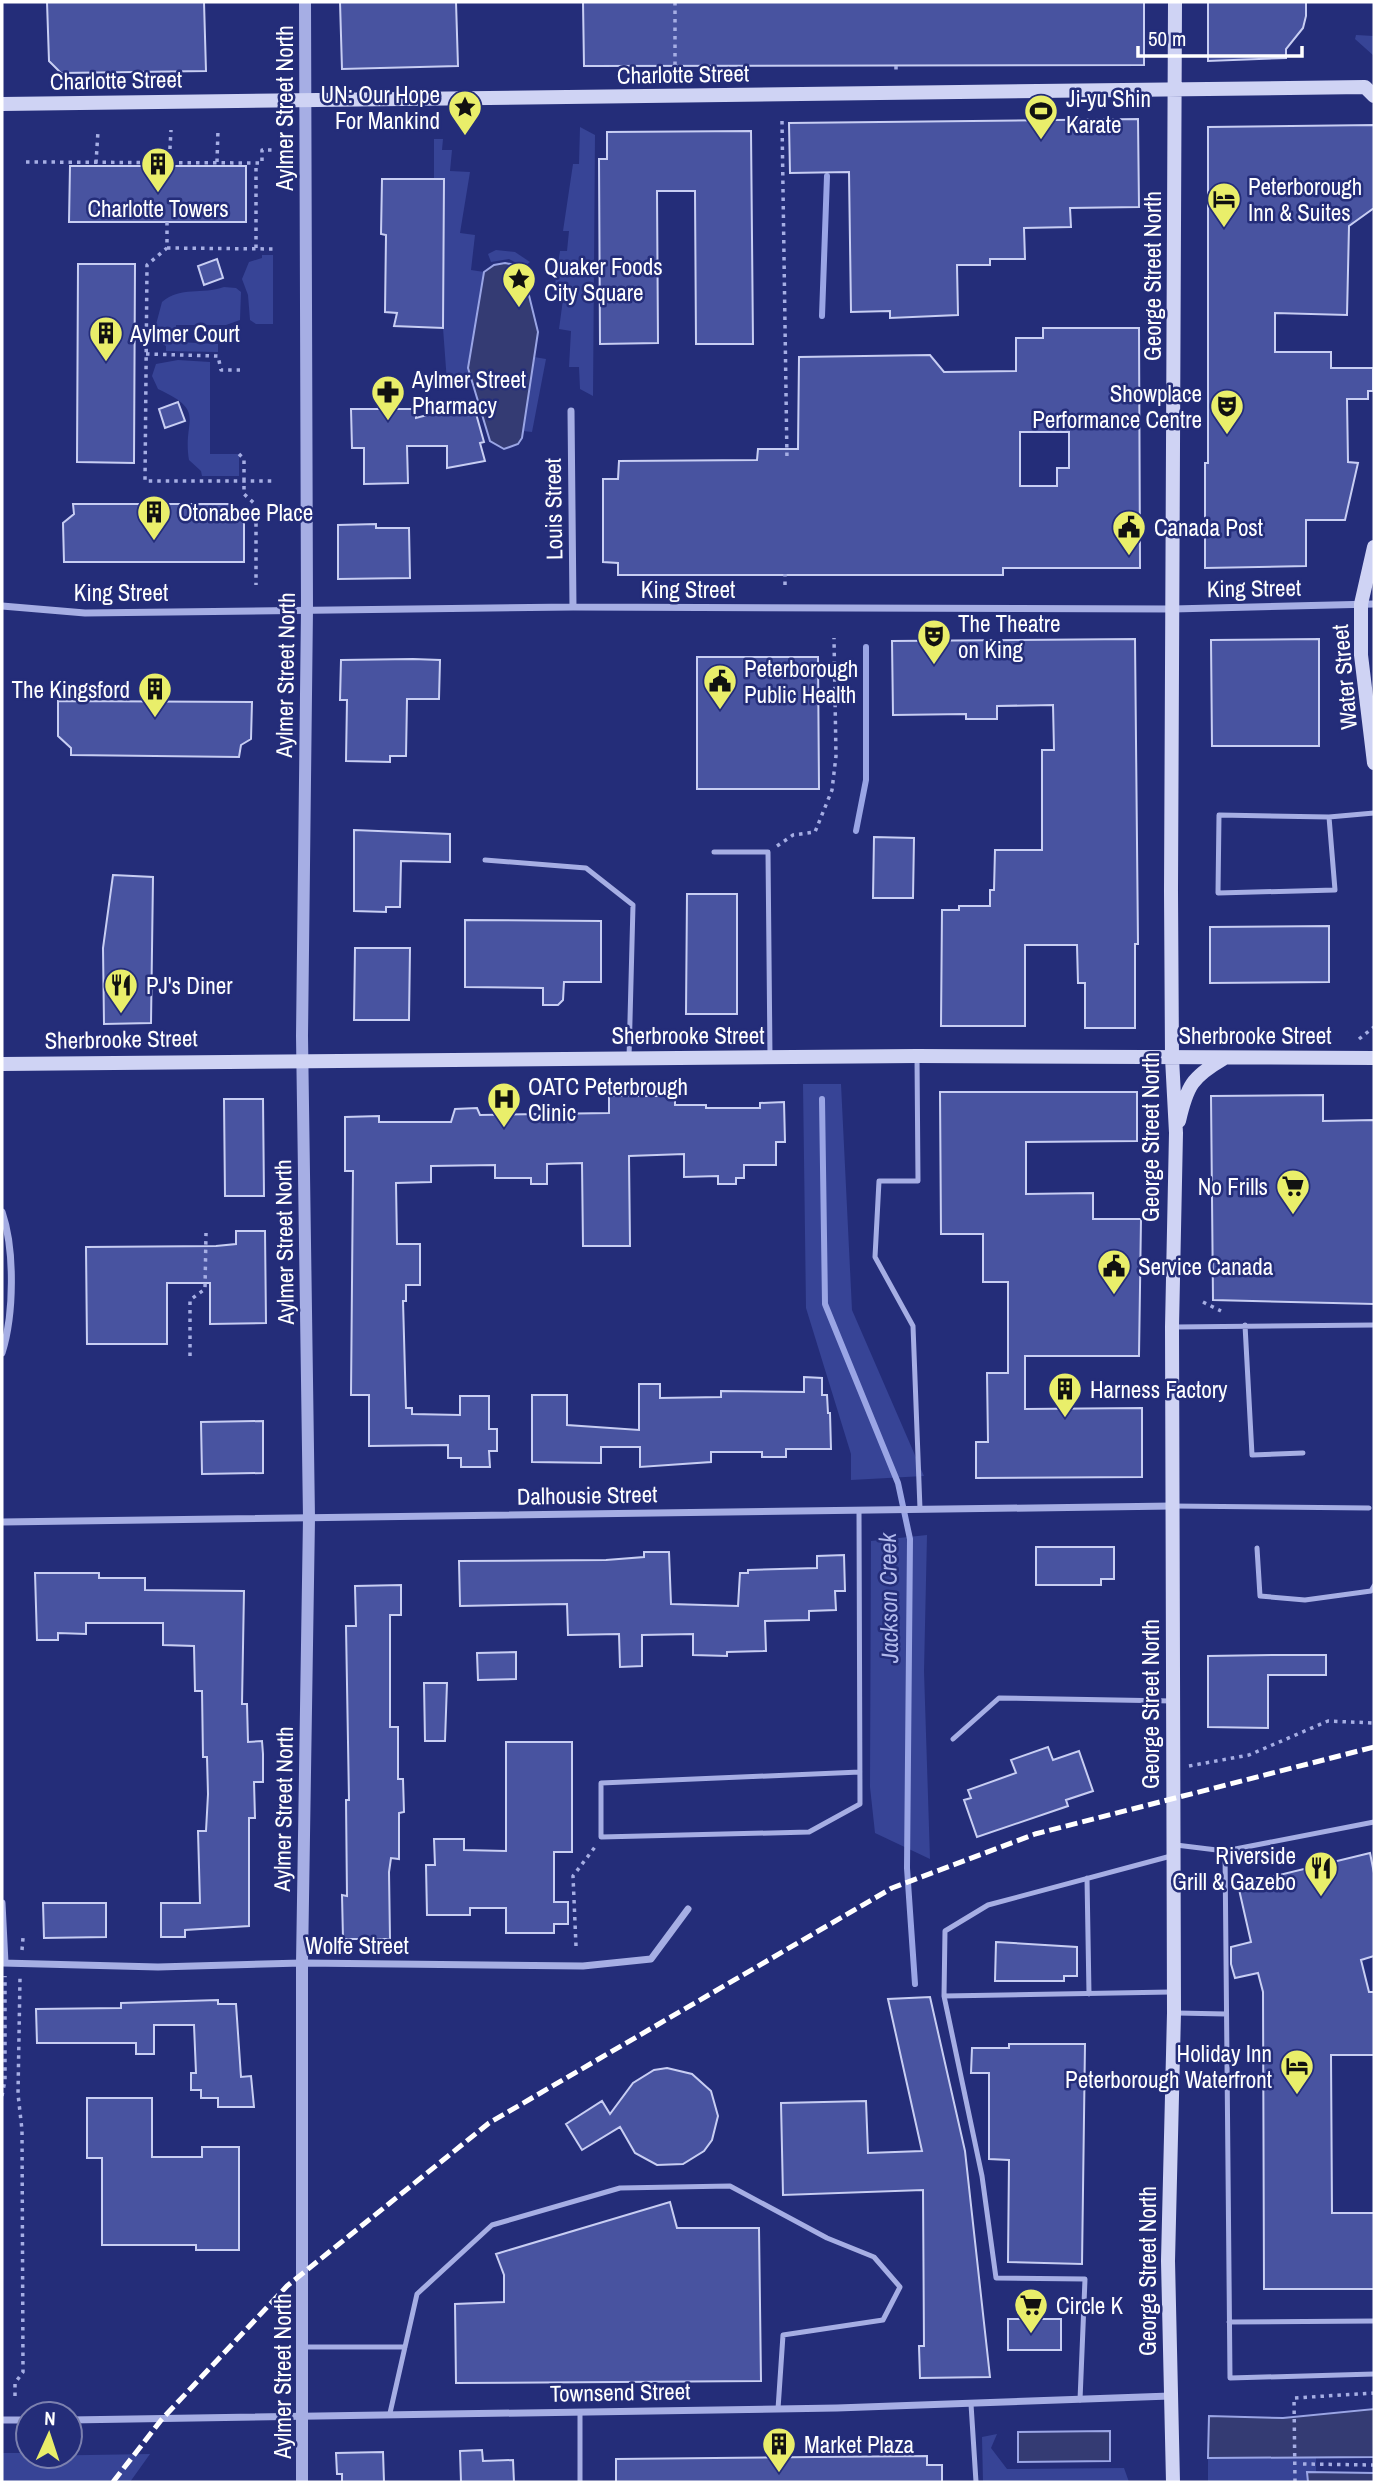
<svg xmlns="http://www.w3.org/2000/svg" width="1376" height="2484" font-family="'Archivo Narrow',sans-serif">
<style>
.green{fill:#374496}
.water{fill:#343b73;stroke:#9aa5e5;stroke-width:2}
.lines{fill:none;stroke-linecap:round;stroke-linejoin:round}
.stream{stroke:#9aa5e5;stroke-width:6}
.building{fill:#4853a0;stroke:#c8cef3;stroke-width:2;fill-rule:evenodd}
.path{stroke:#a6aee4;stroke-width:3.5;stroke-dasharray:3.5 5;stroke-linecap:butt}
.service{stroke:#a6aee4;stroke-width:5}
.minor{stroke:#a6aee4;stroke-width:7}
.tertiary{stroke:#a6aee4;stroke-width:12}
.secondary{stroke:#cfd3f4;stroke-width:14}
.rail{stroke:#fff;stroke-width:5;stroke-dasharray:12 5;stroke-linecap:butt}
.labels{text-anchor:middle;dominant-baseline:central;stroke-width:5;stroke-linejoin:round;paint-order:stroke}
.street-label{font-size:23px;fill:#fff;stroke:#242d79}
.poi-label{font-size:23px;fill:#fff;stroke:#242d79;text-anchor:start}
.water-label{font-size:24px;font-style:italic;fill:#b1b9ec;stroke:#242d79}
</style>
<rect width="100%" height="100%" fill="#242d79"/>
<path class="green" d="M1356,35l18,1v20l-19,-17z
M580,127l15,8 -2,261 -13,-7 -1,-22h-10l2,-36 -12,-2 5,-37 -10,-1 6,-40h7l2,-20h-6l10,-67h6z
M434,139h9l-1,11h10l-2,21 20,1 -10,61 15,2 -4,35 13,2 -16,96 3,8 -24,6 -4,-54 1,-149h-10z
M496,250l19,2 15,10 -6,5 -15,-8 -18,3 -3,-8z
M262,255h11v69h-17l-6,-4 -2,-25 -6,-16 7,-17 13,-4z
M224,287l12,1 5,4 -1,28 -14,5h-50l1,17 41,2v8l-52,-1v-5l-7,-4 -5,-10 8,-30c19,-16 40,-7 62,-15z
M534,357l12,2 -14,73 -9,-1z
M178,360l32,2v92h29v22h-37l-1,-5 -12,-11c-7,-41 19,-48 -31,-71l-6,-13 4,-12z
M803,1084h38l11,226 72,166 -73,4v-26l-45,-146z
M927,1535l-3,136 6,188 -55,-26 -5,-46 1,-246z
M997,2434l-6,14 16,21 117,-1 5,14h-146l-1,-45z
M2,2453h26v3l122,-2 -20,28h-128z
M1316,2456v26h-108v-24z"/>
<path class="water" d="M505,263l11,2 7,6 15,61 -16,106 -4,6 -14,5 -14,-8 -22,-73 16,-96 10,-7z
M1374,2409v48l-166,1 1,-42 74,2z
M1110,2431v30l-92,1v-30z
M1307,2472l67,1v9h-66z"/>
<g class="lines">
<path class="stream" d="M822,316l5,-140
M856,831l10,-51v-133
M822,1099l3,205 73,179 12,56 -3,329 8,116"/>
</g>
<path class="building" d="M47,2h157l2,69 -145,2 -12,-12z
M340,2h116l2,64 -116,3z
M583,2h561v63l-560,1z
M1208,2h98v14l-3,12 -17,21v9l-78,3z
M1138,119l1,88 -69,1 1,19 -47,1 1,31h-35v6h-33l1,50 -68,3v-7l-39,1 -2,-140 -59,1 -1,-50z
M1374,125v83l-25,18 -2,89 -72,-2v39h56v16h42v23h-5v8h-21l1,63 10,1 -13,57h-39v46l-101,2v-105h3v-336z
M751,131l2,213h-57l-1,-153h-38l1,152 -58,1 -1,-185h8v-27z
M70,166h176v56h-177z
M382,179h62l-1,149 -49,-2 3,-13 -12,-1 1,-77 -5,-1z
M217,259l6,19 -19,7 -6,-19z
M78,264h57l-1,199 -57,-1z
M1043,328h96l1,240h-137v7h-385v-12l-15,-1v-83h15l1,-18 138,-1 1,-11h40l1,-92 131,-2 14,17 72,-1v-33h27zM1020,432h49v36h-12v18h-37z
M178,402l7,19 -20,7 -6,-19z
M473,403l11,39 -4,1 5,18 -38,7v-22h-40l1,37 -44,1v-36h-12l-1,-39h65v9z
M73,504h161v10l10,9v39h-180l-1,-39 11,-9z
M376,524v4h33l1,50 -72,1v-54z
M1135,639l3,305h-3v84h-50v-45h-7l-1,-38h-52v81h-84l1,-116h17v-4h31v-16h4l1,-40h47v-100h12l-1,-45 -56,1v13h-31v-5l-73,1 -1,-74z
M1319,639v107h-107l-1,-106z
M697,657h121l1,132h-122z
M413,659l27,1 -1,39h-32l-1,57h-16v6l-44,-1 1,-61h-7l1,-40z
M58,701l194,1 -1,37 -10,6 -2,12 -168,-2v-7l-13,-12z
M354,830l96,4v28l-49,-1 -1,46h-14v5l-32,-1z
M874,837l40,1 -1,60h-40z
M113,875l40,2 -2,146 -47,1 -1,-76z
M687,894h50v120h-51z
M465,920l136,1v61h-37l-1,18 -5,5h-15v-17l-78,-1z
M1329,926v56l-119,1v-56z
M355,948h55l-1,72h-55z
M940,1092h197v49l-111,1v52l67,-1v26h48l-2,137h-114v53l117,-1v69l-166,1v-36h12l-1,-69h21v-91h-25v-48h-42z
M1323,1095v26l51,-1v184l-161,-4 -2,-204z
M609,1096h66v9h31v3h54v-5l24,-1 1,40h-9v23h-32v13h-8v6h-18v-8l-34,1v-23l-55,2 1,90h-47l-1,-83 -35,1v20h-16v-6h-36v-13l-64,1v16l-35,1 1,61h23v41h-14v16h-3l3,107h6v6l48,1v-19h29v33h8v22h-8l1,16h-29v-9h-13v-13l-79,1v-51h-18l2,-224h-8v-54l34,-1v6h72l4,-13 22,-1 3,7 129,-2z
M224,1099h39l1,97h-39z
M236,1231h29l1,92 -56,1v-41h-43v61h-80l-1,-97 130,-1 20,-2z
M804,1377l18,1v17h5l1,18h2l1,36h-45v8h-24v-5h-51v10l-71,5v-20h-39v16l-69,-1v-67h35v30l72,5v-46h21v14l61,-1v-6l83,1z
M263,1421v52l-61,1 -1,-52z
M1036,1547h78v32h-13v6h-65z
M644,1552h25l2,52 67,2 2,-33h8v-3l69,-2v-12l27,-1 1,36h-10l1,19 -27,1v9l-44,1 1,30 -39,1v4l-34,-1v-21l-51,1v31l-22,1 -1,-33 -51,1 -1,-31 -107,2 -1,-45 147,-1 38,-3z
M35,1573h64v5h46v12l99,1 -2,113h5l1,38 14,-1 1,13v28h-9l1,36h-6v108l-64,4v7h-24v-34h39l-2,-72h8l2,-37 -1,-37h-4l-1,-66h-7l-1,-45 -31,-1v-22h-77v11l-28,-1v7h-21z
M401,1585v30h-11v112h8v52h5l1,33 -5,1v46l-8,-1 -2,14 1,67h-47l-1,-44 5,1 -1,-96h3l-3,-174h10l-1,-40z
M516,1652v27l-38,1 -1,-27z
M1274,1655h52v20h-58v53l-60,-1v-71z
M424,1683h23l-2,58h-20z
M506,1742h66v110h-18v50h14v22h-14v9h-48v-25h-36v7h-43l-1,-50h9l-1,-26h30v11l42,1z
M1048,1747l5,13 26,-9 14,40 -27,9 2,6 -91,31 -13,-37 7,-2 -3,-8 48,-17 -5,-13z
M1370,1853l4,20v83l-13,4 8,32h5v63h-43l1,158h42v76h-110l-1,-297 -5,-19 -23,5 -4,-14v-17l20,-5 -13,-57z
M43,1903h63v34l-62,1z
M996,1942l81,5v29h-13v5h-69z
M930,1997l35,154 25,226 -70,1 -1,-32h5l-1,-156 -140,5 -2,-92 85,-2 2,52 54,-2 -34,-152z
M218,2000v4h18l5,73 10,-1 3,31h-36v-9h-17v-8h-10v-17h5l-2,-48h-40v29h-18v-11h-99l-1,-34 85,-1v-5z
M1009,2044h76l-3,220 -74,-2 1,-102 -20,-1v-86h-18l1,-25h37z
M667,2068l25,6 19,17 7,25 -6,24 -8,11 -21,13 -26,1 -22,-12 -15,-26 -38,23 -16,-26 36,-23 8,13 23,-31 21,-13z
M87,2098h65v59h50v-10h37v103h-43v-5h-94v-87h-15z
M670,2202l7,26h82l2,153 -305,2 -1,-79 49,-2v-27l-8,-21z
M1008,2319h53v31h-53z
M482,2450l1,11 30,-1 1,22h-53l-1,-31z
M383,2452l1,30h-42v-8h-5l-1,-21z
M927,2456v9h15v17h-326v-23z"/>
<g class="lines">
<path class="path" d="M675,2v70
M896,66v5
M782,121l5,339
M26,162l236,1v-13h12
M217,162l1,-33
M96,163l2,-32
M169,166l2,-36
M167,222v26l-20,17 -2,216h128
M167,248l107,1
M256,248v-85
M146,354l72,2 3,14h19
M239,454l5,5v35l12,11v80
M785,585v-11
M777,846l16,-11 22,-3 17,-42 4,-34 -2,-118
M1359,1039l15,-12
M1203,1302l18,9
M190,1356v-56l15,-11 1,-56
M1189,1766l60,-11 79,-34 46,2
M576,1946l-3,-70 22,-29
M22,1950l1,-12
M2,2096l3,-16v-104
M15,2396v-13l8,-11 -1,-242 -4,-36 2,-116
M1303,2464l71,1
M1295,2482l-1,-84 80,-5"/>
<path class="service" d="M1329,817l6,73 -117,3 1,-78 110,2 45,-4
M714,852h54l2,205
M485,860l101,8 47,37 -4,153
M917,1057l1,124h-39l-4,76 38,69 7,183
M1245,1325l7,130 51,-2
M1175,1327l199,-2
M1172,1506l197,2
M859,1510l1,294 -51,28 -208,5v-54l259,-11
M1257,1548l3,48 45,4 66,-9 3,-5
M953,1739l46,-41 174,3
M1176,1845l49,6 149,-29
M1225,1851l5,527 144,-4
M1087,1878l2,116
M944,1996l227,-4
M1177,2013l49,1
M1229,2322l145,-1
M302,2347h103
M1080,2400l5,-121 -89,-1 -14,-102 -38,-180 1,-65 43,-26 183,-49
M971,2404l5,78
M580,2412v70
M390,2413l27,-119 75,-69 128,-37 110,-2 97,52 47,19 26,30 -17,33 -100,15 -5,74"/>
<path class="minor" d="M571,411l2,196
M2,606l83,7 488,-6 600,2 201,-5
M2,1212c13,38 12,103 0,141
M2,1522l1170,-16
M2,1903l3,60
M2,1963l156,4 144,-4 281,3 68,-7 37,-50
M2,2420h26
M70,2420l767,-12 333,-12"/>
<path class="tertiary" d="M302,2482v-519l7,-445 -7,-482 5,-427 -2,-607"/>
<path class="secondary" d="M2,104l1363,-17 9,9
M1374,547l-13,57v51l13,108
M2,1064l915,-8 457,2
M1179,1121c8,-35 13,-44 44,-62
M1173,2482l-5,-221 6,-248 -2,-686 4,-194 -4,-75 -1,-167 4,-889"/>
<path class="rail" d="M113,2482l49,-63 125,-133 202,-163 403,-235 143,-54 339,-87"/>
</g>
<defs>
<g id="sight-pin" transform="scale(1.75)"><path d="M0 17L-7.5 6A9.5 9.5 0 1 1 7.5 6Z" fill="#e9ee6a" stroke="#242d79"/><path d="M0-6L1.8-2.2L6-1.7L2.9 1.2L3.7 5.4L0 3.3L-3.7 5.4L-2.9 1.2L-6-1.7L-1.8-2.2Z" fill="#111"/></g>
<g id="stadium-pin" transform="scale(1.75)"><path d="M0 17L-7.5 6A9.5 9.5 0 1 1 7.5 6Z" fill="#e9ee6a" stroke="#242d79"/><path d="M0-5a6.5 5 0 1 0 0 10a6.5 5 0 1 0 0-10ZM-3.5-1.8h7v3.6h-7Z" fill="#111"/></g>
<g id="building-pin" transform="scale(1.75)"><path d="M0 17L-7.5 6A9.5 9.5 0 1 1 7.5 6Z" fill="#e9ee6a" stroke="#242d79"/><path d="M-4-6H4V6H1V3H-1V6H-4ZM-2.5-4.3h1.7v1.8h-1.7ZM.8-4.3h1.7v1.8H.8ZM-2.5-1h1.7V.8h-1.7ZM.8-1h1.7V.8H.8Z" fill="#111"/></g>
<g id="hotel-pin" transform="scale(1.75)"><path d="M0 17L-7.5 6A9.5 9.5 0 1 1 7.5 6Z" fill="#e9ee6a" stroke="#242d79"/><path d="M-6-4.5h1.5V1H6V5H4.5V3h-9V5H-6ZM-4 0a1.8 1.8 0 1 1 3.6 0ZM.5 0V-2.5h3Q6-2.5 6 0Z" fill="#111"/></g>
<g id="pharmacy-pin" transform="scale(1.75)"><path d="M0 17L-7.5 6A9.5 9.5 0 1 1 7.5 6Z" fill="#e9ee6a" stroke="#242d79"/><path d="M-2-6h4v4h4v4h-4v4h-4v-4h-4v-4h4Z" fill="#111"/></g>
<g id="theatre-pin" transform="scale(1.75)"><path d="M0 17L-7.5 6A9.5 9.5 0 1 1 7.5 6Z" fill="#e9ee6a" stroke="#242d79"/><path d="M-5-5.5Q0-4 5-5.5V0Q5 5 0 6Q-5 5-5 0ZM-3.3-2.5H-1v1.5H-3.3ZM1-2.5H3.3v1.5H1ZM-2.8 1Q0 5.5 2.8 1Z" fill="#111"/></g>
<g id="civic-pin" transform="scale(1.75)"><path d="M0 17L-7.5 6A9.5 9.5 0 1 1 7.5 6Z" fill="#e9ee6a" stroke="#242d79"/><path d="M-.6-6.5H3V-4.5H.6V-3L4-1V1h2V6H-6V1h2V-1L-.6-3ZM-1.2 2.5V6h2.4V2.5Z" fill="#111"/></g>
<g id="restaurant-pin" transform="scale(1.75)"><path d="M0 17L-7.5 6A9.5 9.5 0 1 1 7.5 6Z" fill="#e9ee6a" stroke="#242d79"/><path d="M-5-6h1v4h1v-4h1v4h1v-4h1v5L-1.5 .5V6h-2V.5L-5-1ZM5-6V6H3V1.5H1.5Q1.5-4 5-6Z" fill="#111"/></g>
<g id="hospital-pin" transform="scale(1.75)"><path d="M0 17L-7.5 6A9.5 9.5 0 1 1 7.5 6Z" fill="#e9ee6a" stroke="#242d79"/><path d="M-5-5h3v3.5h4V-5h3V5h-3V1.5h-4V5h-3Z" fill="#111"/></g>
<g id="supermarket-pin" transform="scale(1.75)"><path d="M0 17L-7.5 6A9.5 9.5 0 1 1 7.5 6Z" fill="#e9ee6a" stroke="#242d79"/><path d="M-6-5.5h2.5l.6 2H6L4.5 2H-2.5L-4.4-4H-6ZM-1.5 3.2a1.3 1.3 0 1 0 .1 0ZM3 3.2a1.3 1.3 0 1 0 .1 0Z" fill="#111"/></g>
</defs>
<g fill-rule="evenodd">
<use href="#sight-pin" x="465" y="107"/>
<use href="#stadium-pin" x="1041" y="111"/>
<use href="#building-pin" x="158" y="164"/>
<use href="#hotel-pin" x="1224" y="199"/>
<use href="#sight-pin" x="519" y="279"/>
<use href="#building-pin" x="106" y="333"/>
<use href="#pharmacy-pin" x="388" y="392"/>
<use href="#theatre-pin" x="1227" y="406"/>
<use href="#building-pin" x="154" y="512"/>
<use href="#civic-pin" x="1129" y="527"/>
<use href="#theatre-pin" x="934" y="636"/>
<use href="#civic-pin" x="720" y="681"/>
<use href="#building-pin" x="155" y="689"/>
<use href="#restaurant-pin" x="121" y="985"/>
<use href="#hospital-pin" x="504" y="1099"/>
<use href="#supermarket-pin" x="1293" y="1186"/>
<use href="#civic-pin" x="1114" y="1266"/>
<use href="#building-pin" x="1065" y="1389"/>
<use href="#restaurant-pin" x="1321" y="1868"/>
<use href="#hotel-pin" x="1297" y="2066"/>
<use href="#supermarket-pin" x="1031" y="2305"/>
<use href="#building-pin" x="779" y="2444"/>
</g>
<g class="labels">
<g class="street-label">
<text transform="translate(683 74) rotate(-1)">Charlotte Street</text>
<text transform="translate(116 80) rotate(-1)">Charlotte Street</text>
<text transform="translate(284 108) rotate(-90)">Aylmer Street North</text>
<text transform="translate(1152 276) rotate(-90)">George Street North</text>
<text transform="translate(553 509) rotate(-91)">Louis Street</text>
<text transform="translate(1254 588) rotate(-1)">King Street</text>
<text x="688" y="589">King Street</text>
<text x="121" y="592">King Street</text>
<text transform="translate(285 675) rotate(-89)">Aylmer Street North</text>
<text transform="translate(1344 677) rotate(-95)">Water Street</text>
<text x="688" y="1035">Sherbrooke Street</text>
<text x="1255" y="1035">Sherbrooke Street</text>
<text transform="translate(121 1039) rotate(-1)">Sherbrooke Street</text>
<text transform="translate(1150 1137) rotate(-90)">George Street North</text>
<text transform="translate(284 1242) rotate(-91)">Aylmer Street North</text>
<text transform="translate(587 1495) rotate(-1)">Dalhousie Street</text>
<text transform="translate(1150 1704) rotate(-90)">George Street North</text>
<text transform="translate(283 1809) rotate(-89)">Aylmer Street North</text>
<text x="357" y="1945">Wolfe Street</text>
<text transform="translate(1147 2271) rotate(-90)">George Street North</text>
<text transform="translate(282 2376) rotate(-90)">Aylmer Street North</text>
<text transform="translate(620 2392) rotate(-1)">Townsend Street</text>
</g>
<g class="poi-label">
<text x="440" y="94" text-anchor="end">UN: Our Hope<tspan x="440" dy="26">For Mankind</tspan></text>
<text x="1066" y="98">Ji-yu Shin<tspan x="1066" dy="26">Karate</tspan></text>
<text x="1248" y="186">Peterborough<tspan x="1248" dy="26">Inn &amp; Suites</tspan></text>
<text x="158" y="208" text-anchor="middle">Charlotte Towers</text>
<text x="544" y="266">Quaker Foods<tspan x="544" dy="26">City Square</tspan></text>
<text x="130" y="333">Aylmer Court</text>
<text x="412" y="379">Aylmer Street<tspan x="412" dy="26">Pharmacy</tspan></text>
<text x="1202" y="393" text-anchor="end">Showplace<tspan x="1202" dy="26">Performance Centre</tspan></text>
<text x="178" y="512">Otonabee Place</text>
<text x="1154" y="527">Canada Post</text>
<text x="958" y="623">The Theatre<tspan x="958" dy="26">on King</tspan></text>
<text x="744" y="668">Peterborough<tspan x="744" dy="26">Public Health</tspan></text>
<text x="130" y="689" text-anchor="end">The Kingsford</text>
<text x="146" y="985">PJ's Diner</text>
<text x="528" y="1086">OATC Peterbrough<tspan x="528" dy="26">Clinic</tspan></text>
<text x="1268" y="1186" text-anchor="end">No Frills</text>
<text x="1138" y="1266">Service Canada</text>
<text x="1090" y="1389">Harness Factory</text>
<text x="1296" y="1855" text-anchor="end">Riverside<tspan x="1296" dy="26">Grill &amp; Gazebo</tspan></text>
<text x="1272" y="2053" text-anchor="end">Holiday Inn<tspan x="1272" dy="26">Peterborough Waterfront</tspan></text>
<text x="1056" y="2305">Circle K</text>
<text x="804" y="2444">Market Plaza</text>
</g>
<g class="water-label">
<text transform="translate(888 1598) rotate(-91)">Jackson Creek</text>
</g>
</g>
<rect width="1376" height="2484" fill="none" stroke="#ffffff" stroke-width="7"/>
<g transform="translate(49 2435) rotate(3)"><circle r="33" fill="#242d79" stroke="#7c81af" stroke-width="2"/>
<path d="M0-5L12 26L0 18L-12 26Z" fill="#e9ee6a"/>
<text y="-10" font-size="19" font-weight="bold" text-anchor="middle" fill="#ffffff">N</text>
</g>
<path d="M1138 46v10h164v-10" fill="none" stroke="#ffffff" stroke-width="3.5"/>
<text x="1148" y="46" font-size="21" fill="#ffffff" stroke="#242d79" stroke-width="5" paint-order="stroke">50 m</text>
</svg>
